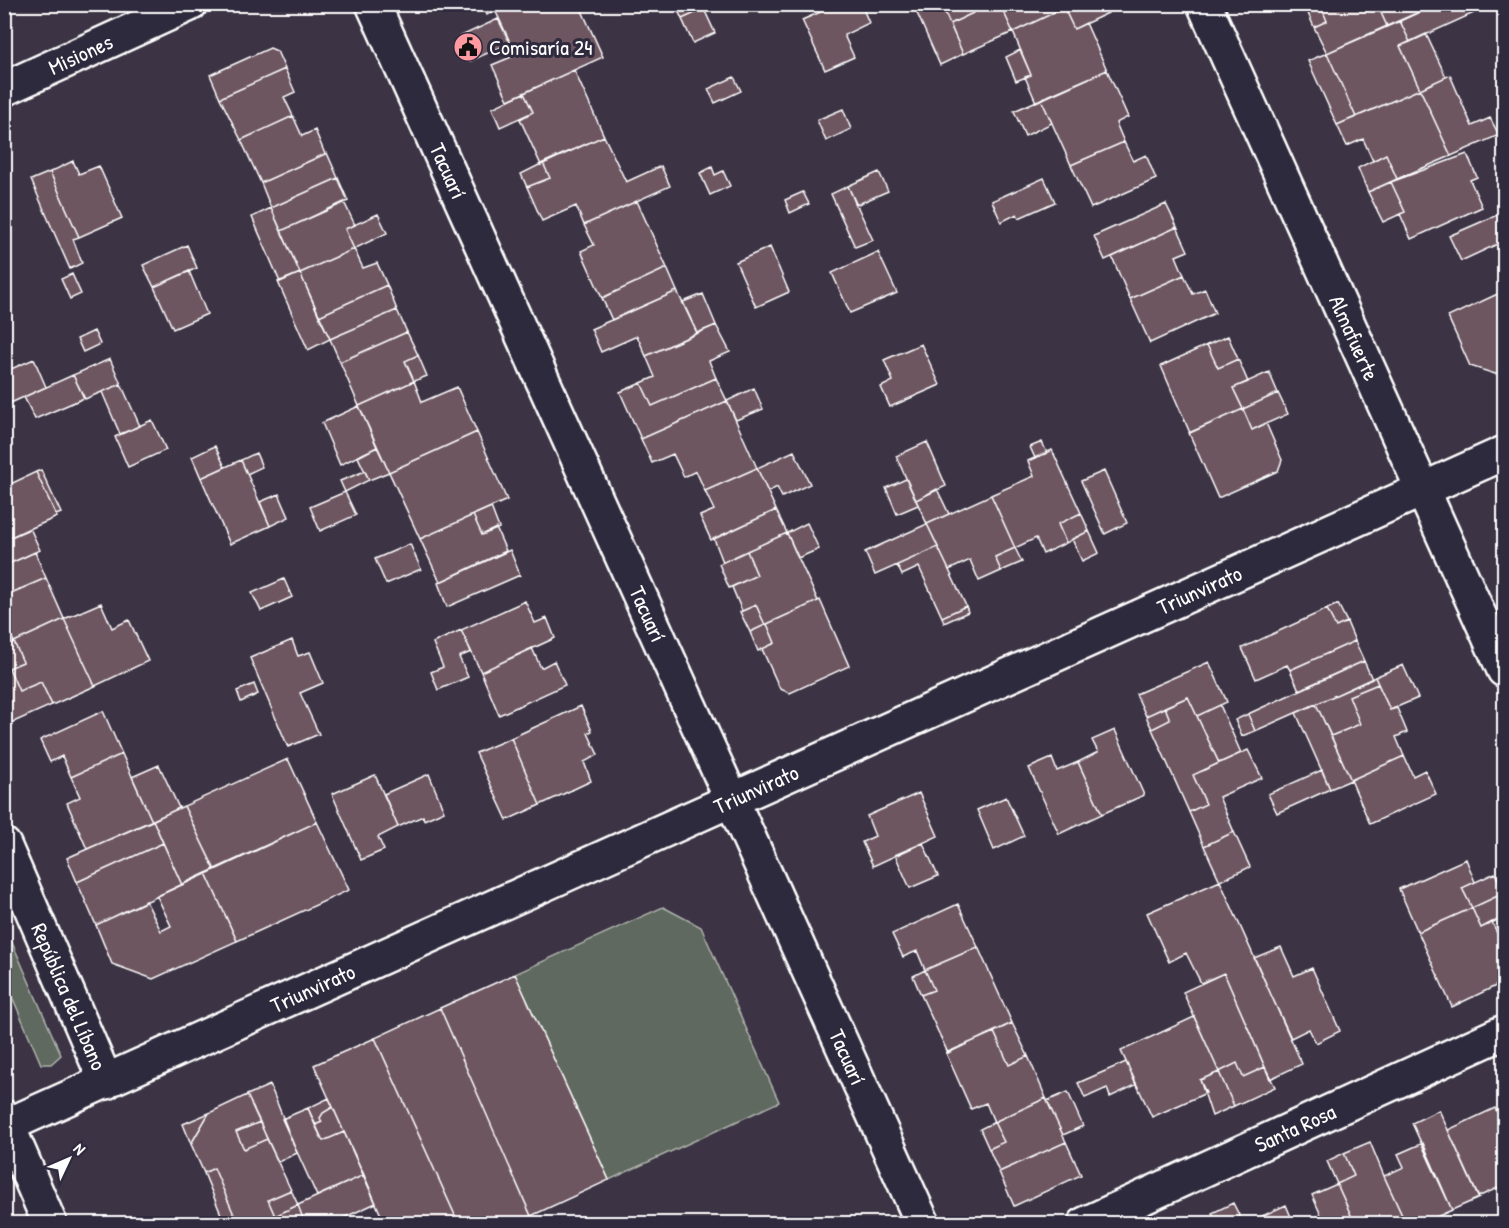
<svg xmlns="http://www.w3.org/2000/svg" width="1509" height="1228" font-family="'Patrick Hand',sans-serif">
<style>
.green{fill:#5f695e;stroke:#afb4ae;stroke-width:1.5}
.building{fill:#6e5661;stroke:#fff;stroke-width:1.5}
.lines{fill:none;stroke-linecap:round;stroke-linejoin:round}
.minor-casing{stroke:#fff;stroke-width:38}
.major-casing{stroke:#fff;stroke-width:38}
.minor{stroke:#2f2a3d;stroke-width:33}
.major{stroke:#2f2a3d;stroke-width:33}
.labels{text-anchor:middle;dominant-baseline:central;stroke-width:6;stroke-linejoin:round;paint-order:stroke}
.poi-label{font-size:22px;fill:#fff;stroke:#2f2a3d;text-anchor:start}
.street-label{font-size:22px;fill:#fff;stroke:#2f2a3d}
</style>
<rect width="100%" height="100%" fill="#3c3344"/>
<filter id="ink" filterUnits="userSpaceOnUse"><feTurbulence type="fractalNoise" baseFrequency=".0167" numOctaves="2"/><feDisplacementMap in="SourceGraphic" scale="12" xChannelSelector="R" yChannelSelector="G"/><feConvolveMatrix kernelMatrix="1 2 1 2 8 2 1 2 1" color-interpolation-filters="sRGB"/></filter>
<g filter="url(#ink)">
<path class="green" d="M663,907l38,20 78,175 -170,78 -94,-206z
M4,924l57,131 -10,9h-10l-36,-84z"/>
<path class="building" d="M482,4h97l24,53 -95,43 -16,-35 24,-10 -21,-45 -8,5z
M675,4h27l2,5 -22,10z
M821,4h40l8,19 -25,12 10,22 -29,13 -23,-50 21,-9z
M913,4h28l22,50 -23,11z
M941,4h28l4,9 -23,11z
M977,4h23l13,28 -50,22 -13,-30 23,-11 -2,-6z
M1000,4h62l2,4 -51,24z
M1073,4h32l3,9 -34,16 -10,-21z
M1304,4h16l7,17 -13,6z
M1320,4h57l10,22 -60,27 -13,-26 13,-6z
M1377,4h60l-50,22z
M1437,4h46l2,4 -75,34 -10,-21z
M1064,8l10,21 12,-6 21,47 -71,32 -11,-25 6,-2 -18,-43z
M704,9l11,24 -22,10 -11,-24z
M498,19l12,24 -40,18 -11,-24z
M1400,21l10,21 -10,4 20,43 -64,28 -29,-64z
M1426,34l20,43 -26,12 -20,-43z
M270,48l7,3 8,18 -65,29 -10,-23z
M1020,50l11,25 -15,6 -10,-24z
M1327,53l29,64 -19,8 -29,-64z
M285,69l10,23 -11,5 9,19 -52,24 -21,-42z
M574,70l30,66 -63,29 -21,-46 13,-7 -9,-19z
M1107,70l21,47 -12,6 8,19 -53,23 -30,-66z
M1450,75l22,51 18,-8 9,17 -48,21 -31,-67z
M734,77l7,14 -26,12 -7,-14z
M1420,89l31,67 -54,23 -11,-25 -13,7 -10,-22 -16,7 -10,-21z
M524,93l9,19 -33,15 -8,-19z
M1041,99l11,24 -27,13 -11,-25z
M843,109l8,20 -25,12 -9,-21z
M293,116l9,20 13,-6 10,24 -64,29 -20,-43z
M604,136l22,46 35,-16 9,20 -86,39 -8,-19 -34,15 -15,-34 23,-9 -7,-15z
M1124,142l9,19 13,-6 10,24 -65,29 -20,-43z
M327,153l11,25 -67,30 -10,-25z
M1386,154l11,25 -29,13 -10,-24z
M1467,154l10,23 -7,3 12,27 -71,32 -11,-25 5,-2 -14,-30z
M73,161l6,13 20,-8 23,52 -43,19 -29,-65z
M543,163l7,15 -23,9 -6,-13z
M712,167l3,8 8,-4 7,15 -20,9 -10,-22z
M50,172l29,65 -6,2 9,24 -12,6 -39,-89z
M879,172l9,19 -32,14 -8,-19z
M338,178l10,23 -67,30 -10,-23z
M1044,178l11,24 -36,16 -2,-4 -16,8 -9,-21z
M1391,182l14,30 -22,10 -15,-30z
M848,186l25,54 -18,7 -24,-53z
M803,192l6,12 -19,9 -5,-13z
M637,201l30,67 -65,30 -21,-47 13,-6 -10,-20z
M344,202l11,23 -10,4 9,20 -54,24 -19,-42z
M1166,204l11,23 -72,33 -11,-24z
M271,208l29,65 -20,9 -28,-65z
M1504,212v29l-43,20 -12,-25z
M378,214l9,19 -33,16 -9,-20z
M1177,227l11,24 -12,5 8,19 -54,24 -18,-42z
M187,245l10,23 -43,19 -11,-22z
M770,247l19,45 -33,15 -20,-45z
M354,249l9,19 14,-5 10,22 -68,31 -19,-43z
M878,252l19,41 -47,20 -18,-40z
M667,268l10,23 -65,29 -10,-22z
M189,271l18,43 -34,15 -19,-42z
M300,273l30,66 -22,11 -30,-68z
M72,274l9,20 -11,5 -9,-20z
M1184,275l9,19 12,-5 10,24 -65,30 -20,-44z
M387,285l10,25 -67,29 -11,-23z
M677,291l20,42 -51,23 -9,-20 -36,16 -10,-23z
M1504,291v79l-9,4 -25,-8 -22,-49z
M703,294l13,31 -19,8 -14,-31z
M397,310l10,22 -67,30 -10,-23z
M716,325l14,27 -21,9 7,17 -64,28 -11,-23 14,-6 -9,-21z
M94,331l6,13 -17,8 -6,-13z
M407,332l11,23 -13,6 9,20 -55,25 -19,-44z
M1228,336l10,23 -20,9 -11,-23z
M921,344l19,41 -50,22 -9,-20 12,-6 -9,-21z
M1207,345l11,23 20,-9 10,23 -15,6 10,21 -53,24 -29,-67z
M418,355l9,21 -13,5 -9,-20z
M34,359l12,28 -42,19v-34z
M110,359l11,25 -36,15 -12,-24z
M1269,372l9,21 -35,16 -10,-21z
M73,375l11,23 -49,21 -11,-22z
M716,378l11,23 -86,38 -21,-47 21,-9 11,23z
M414,381l8,21 35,-15 20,45 -88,40 -30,-66z
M121,384l19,42 -20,8 -18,-42z
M754,388l9,21 -27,11 -9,-19z
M1278,393l10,21 -36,16 -9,-21z
M727,401l30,67 -52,23 -9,-20 -12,6 -11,-23 -21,9 -11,-24z
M359,406l18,41 -37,18 -18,-42z
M1243,409l9,21 14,-7 16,37 -4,11 -60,27 -29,-65z
M152,420l14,30 -38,17 -13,-30z
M477,432l30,68 -87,39 -31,-67z
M927,442l19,44 -30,14 -20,-44z
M1042,442l5,11 -12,5 -5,-11z
M215,446l10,21 -24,11 -9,-21z
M377,447l12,25 -20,8 -11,-23z
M1052,450l29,63 -23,11 8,19 -23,11 -7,-16 -21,10 -24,-53 43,-19 -6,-15z
M794,451l16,33 -28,13 -5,-10 -9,5 -11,-24z
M256,453l6,14 -15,7 -6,-14z
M241,460l29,66 -40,18 -29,-66z
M757,468l19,42 -65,30 -11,-24 14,-6 -9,-19z
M4,469l7,15 -7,3z
M41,470l20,43 -5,2 -20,-43z
M365,471l4,9 -24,12 -5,-11z
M1104,471l23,52 -22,11 -24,-53z
M36,472l21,45 -53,23v-53z
M906,479l12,26 -21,9 -11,-26z
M937,489l12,25 -22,10 -11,-24z
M345,492l11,23 -36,16 -10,-24z
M279,494l10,23 -19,9 -10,-24z
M991,495l24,53 -20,9 6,14 -22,10 -9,-21 -21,10 -22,-46z
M491,507l8,21 -17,7 -9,-20z
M776,510l11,23 -64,29 -9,-23z
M1081,513l8,18 -23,12 -8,-19z
M473,515l9,20 14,-7 10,23 -66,31 -20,-43z
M807,523l12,26 -21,9 -11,-25z
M927,524l11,23 -63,28 -10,-23z
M30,528l10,22 -36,16v-26z
M1089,531l10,22 -17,8 -10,-22z
M787,533l31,68 -53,24 -9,-20 -14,6 -10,-24 25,-12 -10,-24z
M410,544l11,25 -35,15 -11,-25z
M938,547l28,59 -24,11 -23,-50 -17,8 -5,-10z
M1015,548l7,14 -21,9 -6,-14z
M510,550l10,25 -73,32 -9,-24z
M747,551l10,24 -28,13 -10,-24z
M35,552l11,26 -42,18v-30z
M46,578l18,41 -50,23 -10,-19v-27z
M284,579l8,18 -31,14 -9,-18z
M820,600l29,66 -59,27 -10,-4 -18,-40 13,-6 -8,-19z
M525,601l10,22 12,-5 8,20 -74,34 -20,-42z
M101,603l11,25 17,-8 19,41 -53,25 -31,-67z
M1338,604l9,18 -11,5 -9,-18z
M756,605l9,20 -15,7 -10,-20z
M966,606l2,6 -24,11 -2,-6z
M1327,609l9,18 11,-5 8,19 -65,29 -3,-5 -31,14 -14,-31z
M64,619l31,67 -43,19 -11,-23 -22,9 -10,-23 14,-6 -9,-20z
M767,624l8,19 -17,8 -8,-19z
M461,630l10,22 -12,5 9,20 -30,13 -7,-18 12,-5 -10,-24z
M292,640l6,16 12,-4 13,31 -23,10 19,41 -31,13 -38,-89z
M1355,641l9,20 -65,29 -9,-20z
M14,642l9,20 -14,6 10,23 22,-9 11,23 -43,19 -5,-11v-67z
M532,648l9,20 13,-7 11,24 -66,30 -18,-43z
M1364,661l8,18 -117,52 -7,-17z
M1209,662l18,40 -30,14 -9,-19 -42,19 -10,-22z
M1403,665l15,33 -28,12 -15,-33z
M1375,677l3,7 -29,12 11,28 -29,12 -15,-32z
M254,684l4,10 -17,8 -4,-11z
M1378,684l12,26 7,-2 10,24 -11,5 8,19 -53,24 -20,-44 29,-12 -11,-28z
M1188,697l31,66 -26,12 13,29 -17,8 -37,-83 18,-9 -5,-13z
M1316,704l35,76 -21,9 -34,-76z
M1220,705l21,48 -22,10 -22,-47z
M581,706l11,25 -4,2 10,22 -14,7 7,19 -51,24 -29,-67z
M1165,707l5,13 -18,9 -6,-13z
M103,711l19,43 -51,23 -9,-21 -12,6 -10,-22z
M1248,714l7,17 -13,5 -7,-16z
M1115,730l29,65 -42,19 -24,-52 20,-10 -6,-12z
M511,738l29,67 -33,15 -31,-67z
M1248,750l14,28 -43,19 15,35 -30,14 -15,-34 17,-8 -13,-29z
M122,754l30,67 -65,28 -20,-46 13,-6 -9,-20z
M1404,756l9,20 12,-6 11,24 -66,30 -19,-44z
M1052,758l5,13 21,-9 24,52 -43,20 -30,-66z
M288,759l29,63 -102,48 -31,-64z
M159,765l20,43 -27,13 -20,-44z
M1322,770l8,19 -53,24 -9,-19z
M429,774l15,37 -20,9 -1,-4 -25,11 -14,-33z
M375,775l23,52 -20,10 6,13 -23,10 -29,-66z
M919,793l19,43 -65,30 -11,-24 13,-6 -8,-20z
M1006,797l18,39 -30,14 -17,-40z
M184,806l31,64 -33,15 -29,-65z
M153,820l10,23 -86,39 -10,-24z
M317,822l32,68 -112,51 -31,-68z
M1234,832l16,35 -30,14 -16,-35z
M163,843l19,42 -86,40 -19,-43z
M923,843l15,33 -28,12 -15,-33z
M1466,859l9,23 -13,6 10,20 -54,24 -19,-43z
M206,873l31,68 -84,38 -41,-15 -16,-39 50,-24 15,30 10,-5 -14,-30z
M1495,873l9,20 -32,15 -10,-20z
M1220,881l82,183 -32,15 -46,-106 -23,10 -15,-30 -17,9 -22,-49z
M1504,893v24l-23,11 -9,-20z
M958,904l20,43 -53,23 -8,-19 -14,6 -11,-23z
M1472,908l9,20 11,-6 12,27v33l-52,25 -34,-75z
M978,947l34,76 -64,30 -27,-58 13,-5 -9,-20z
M1281,947l13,29 18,-8 28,63 -24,12 -7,-14 -18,9 -37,-80z
M925,970l9,20 -13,5 -8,-19z
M1224,973l41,94 -22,10 -6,-14 -18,9 -36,-80z
M515,974l94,206 -78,36 -91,-208z
M440,1008l91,208 -17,8h-55l-84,-186z
M1194,1017l25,55 -19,8 6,13 -54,24 -31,-66z
M1012,1023l16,33 -19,9 -15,-33z
M994,1032l15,33 19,-9 18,42 -52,24 -8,-19 -15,6 -25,-56z
M375,1038l84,186h-74l-71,-159z
M1126,1062l10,23 -26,12 -3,-9 -22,10 -7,-15z
M1237,1063l6,14 22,-10 10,20 -41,19 -15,-34z
M1219,1072l15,34 -22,10 -12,-36z
M270,1085l27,68 -19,9 -31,-67z
M1068,1092l15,34 -20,9 -16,-34z
M247,1095l13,27 -24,10 8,17 23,-10 24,51 -23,10 7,16 23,-11 7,19h-67l-24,-56 -10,5 -13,-29 18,-31z
M329,1098l4,9 -10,6 -3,5 2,4 -7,3 -7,-17z
M1046,1098l20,44 -67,30 -10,-23 15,-7 -10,-20z
M333,1107l11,25 -21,9 -8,-16 7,-3 -2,-4 3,-5z
M308,1108l15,33 21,-9 20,43 -47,21 -35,-77z
M1495,1108l7,15 2,-2v64l-26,12 -30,-67z
M1439,1110l40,88 -27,12 -40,-87z
M209,1113l-18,31 -8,-20z
M260,1122l7,17 -23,10 -8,-17z
M994,1122l10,20 -15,7 -9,-20z
M1066,1142l15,33 -67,31 -15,-34z
M1370,1142l14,34 22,48h-51l-18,-40 17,-8 -10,-23z
M1423,1143l29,67 -31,14h-15l-22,-48 20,-9 -6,-13z
M1344,1153l10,23 -17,8 -10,-23z
M214,1168l24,56h-13l-21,-51z
M364,1175l12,28 -46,21h-12l-2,-5 -11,5 -7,-19z
M1337,1184l18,40h-30l-13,-29z
M291,1190l7,15 -23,11 -7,-16z
M1233,1203l8,16 -10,5h-14l-5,-11z
M1286,1205l8,19h-28l-4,-8z
M531,1216l3,8h-20z"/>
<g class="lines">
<g class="minor-casing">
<g id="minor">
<path id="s1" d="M373,4l550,1220"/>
<path id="s2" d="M1204,4l300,666"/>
<path id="s3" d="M4,89l186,-85"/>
<path id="s4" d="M4,845l102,237"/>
<path id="s5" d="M8,1125l1496,-672"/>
<path id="s6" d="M1085,1224l419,-192"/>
</g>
</g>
<g class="major-casing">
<path id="major" d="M4,1117l46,107"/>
</g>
<use href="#minor" class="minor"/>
<use href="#major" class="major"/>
</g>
</g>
<defs>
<g id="civic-disc" transform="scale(1.5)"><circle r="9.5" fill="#ff9aa2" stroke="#2f2a3d"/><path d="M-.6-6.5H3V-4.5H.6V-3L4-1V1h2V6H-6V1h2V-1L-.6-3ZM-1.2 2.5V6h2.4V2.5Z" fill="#111"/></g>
</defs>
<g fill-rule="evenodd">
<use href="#civic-disc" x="468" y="47"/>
</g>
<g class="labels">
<g class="poi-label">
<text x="489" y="47">Comisaría 24</text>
</g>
<g class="street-label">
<text stroke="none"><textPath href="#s3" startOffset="84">Misiones</textPath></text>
<text stroke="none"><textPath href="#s1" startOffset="183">Tacuarí</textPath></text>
<text stroke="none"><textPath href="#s2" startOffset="366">Almafuerte</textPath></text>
<text stroke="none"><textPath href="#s5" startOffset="1306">Triunvirato</textPath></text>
<text stroke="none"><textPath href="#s1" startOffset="669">Tacuarí</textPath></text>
<text stroke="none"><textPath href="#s5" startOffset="820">Triunvirato</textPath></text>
<text stroke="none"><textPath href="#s5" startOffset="334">Triunvirato</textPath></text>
<text stroke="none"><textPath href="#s4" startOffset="165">República del Líbano</textPath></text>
<text stroke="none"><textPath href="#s1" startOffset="1155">Tacuarí</textPath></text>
<text stroke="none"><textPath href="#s6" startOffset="231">Santa Rosa</textPath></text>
</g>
</g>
<rect width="1509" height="1228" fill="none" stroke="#2f2a3d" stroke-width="24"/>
<rect x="12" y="12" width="1485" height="1204" fill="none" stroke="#fff" stroke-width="2" filter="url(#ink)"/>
<g transform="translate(69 1159) rotate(46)" stroke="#2f2a3d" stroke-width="4.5" paint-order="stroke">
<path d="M0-4.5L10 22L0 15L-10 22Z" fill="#ffffff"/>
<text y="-9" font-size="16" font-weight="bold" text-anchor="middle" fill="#ffffff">N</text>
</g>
</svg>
